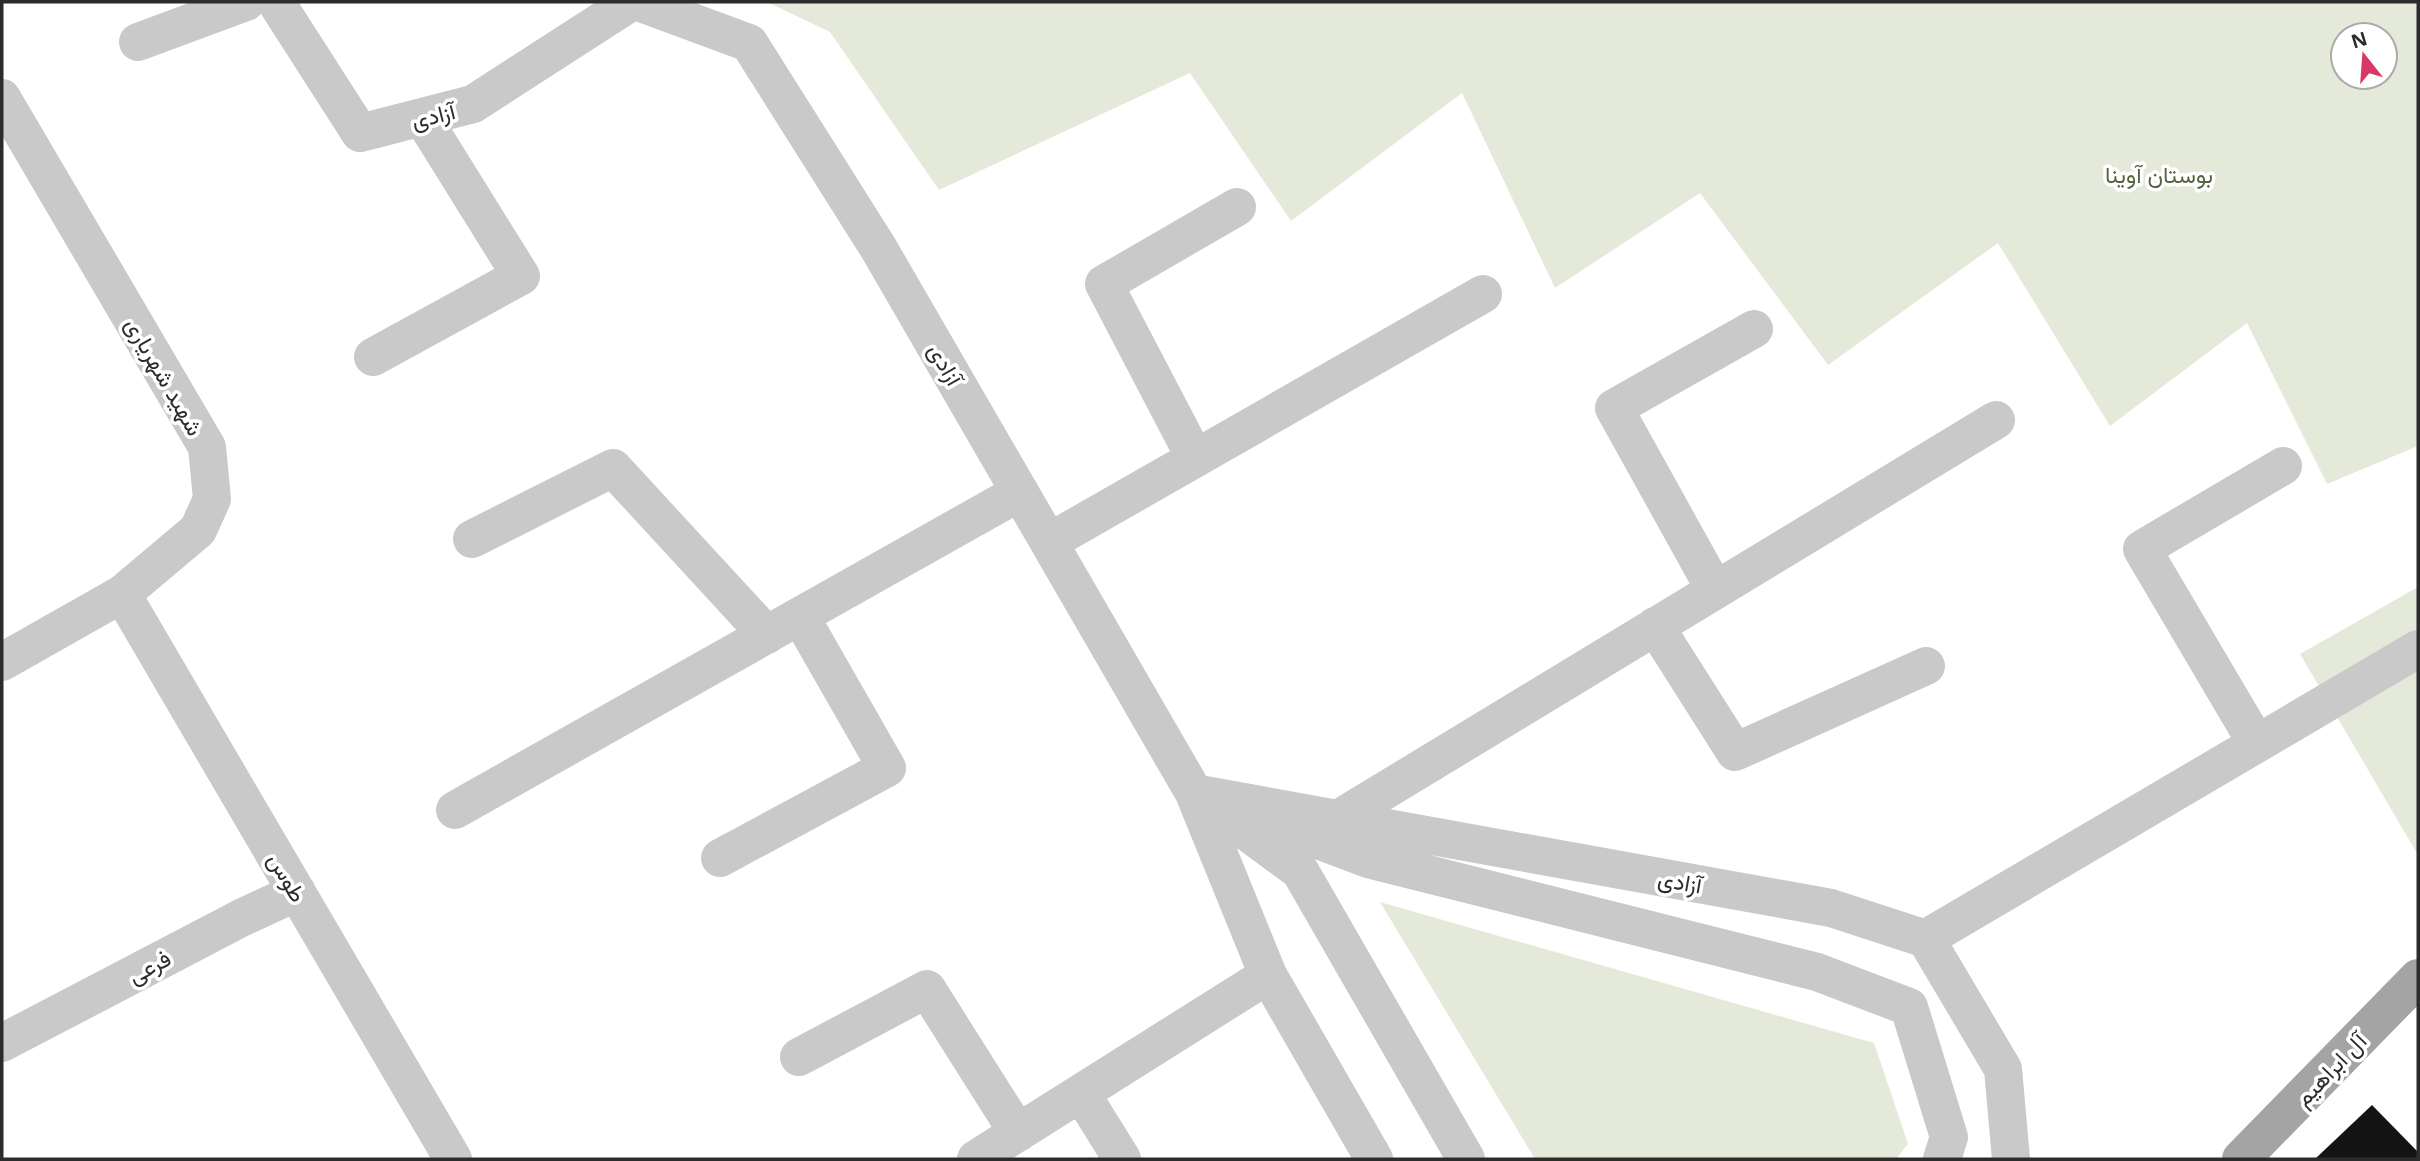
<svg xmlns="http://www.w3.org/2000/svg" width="2420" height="1161" font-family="'Noto Sans',Vazirmatn,sans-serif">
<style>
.green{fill:#e5e9da;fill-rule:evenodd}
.building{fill:#131313}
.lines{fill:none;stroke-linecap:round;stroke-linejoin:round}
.minor{stroke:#c9c9c9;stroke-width:38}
.major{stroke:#a4a4a4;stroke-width:38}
.labels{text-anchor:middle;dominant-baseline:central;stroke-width:7;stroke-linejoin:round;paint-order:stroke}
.street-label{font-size:23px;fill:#2c2c2c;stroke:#fff}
.park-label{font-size:23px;fill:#57643d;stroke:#fff}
</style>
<rect width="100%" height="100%" fill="#fff"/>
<path class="green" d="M767,2h1651v444l-91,38 -80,-161 -137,103 -112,-183 -170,122 -128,-172 -145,95 -93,-195 -171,128 -101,-148 -251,117 -109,-158zM2343,35h42v42h-42z
M2418,587v268l-118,-201z
M1380,902l494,141 34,101 -12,15h-361z"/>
<path class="building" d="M2372,1105l46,47v7h-103z"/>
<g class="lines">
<path class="minor" d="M276,2l84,131 113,-29 158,-102
M638,2l111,41 130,206 315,544 637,115 95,31 77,130 8,90
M138,42l108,-40
M2,98l205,349 5,52 -14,31 -76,64 -120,68
M373,357l148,-81 -99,-159
M1195,458l-91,-174 133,-77
M472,539l141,-71 154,167
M1049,542l434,-248
M1715,590l-101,-182 140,-79
M122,594l331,565
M1655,626l80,126 191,-86
M2257,744l-115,-195 141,-83
M455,810l565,-318
M1338,819l658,-399
M1281,826l87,33 449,113 92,35 40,130 -7,22
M720,858l167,-90 -87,-152
M1925,939l493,-290
M2,1043l239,-125 56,-26
M799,1057l128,-68 91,144
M1081,1093l41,66
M976,1159l292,-184
M1374,1159l-106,-184 -74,-182 106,78 166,288"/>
<path class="major" d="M2241,1159l177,-181"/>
</g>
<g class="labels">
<g class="street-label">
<text transform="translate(433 115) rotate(-14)">آزادی</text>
<text transform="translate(946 364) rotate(60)">آزادی</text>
<text transform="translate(165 376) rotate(60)">شهید شهریاری</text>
<text transform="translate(288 877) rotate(60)">طوس</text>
<text transform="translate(1680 881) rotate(10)">آزادی</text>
<text transform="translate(149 966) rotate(-28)">فرعی</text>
<text transform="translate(2330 1069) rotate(-46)">آل ابراهیم</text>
</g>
<g class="park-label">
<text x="2159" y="174">بوستان آوینا</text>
</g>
</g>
<rect width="2420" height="1161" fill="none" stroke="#2c2c2c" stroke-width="7"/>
<g transform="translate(2364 56) rotate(343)"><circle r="33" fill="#ffffff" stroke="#ababab" stroke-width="2"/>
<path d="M0-5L12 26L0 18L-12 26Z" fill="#d83866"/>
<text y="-10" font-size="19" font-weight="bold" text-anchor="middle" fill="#2c2c2c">N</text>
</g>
</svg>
